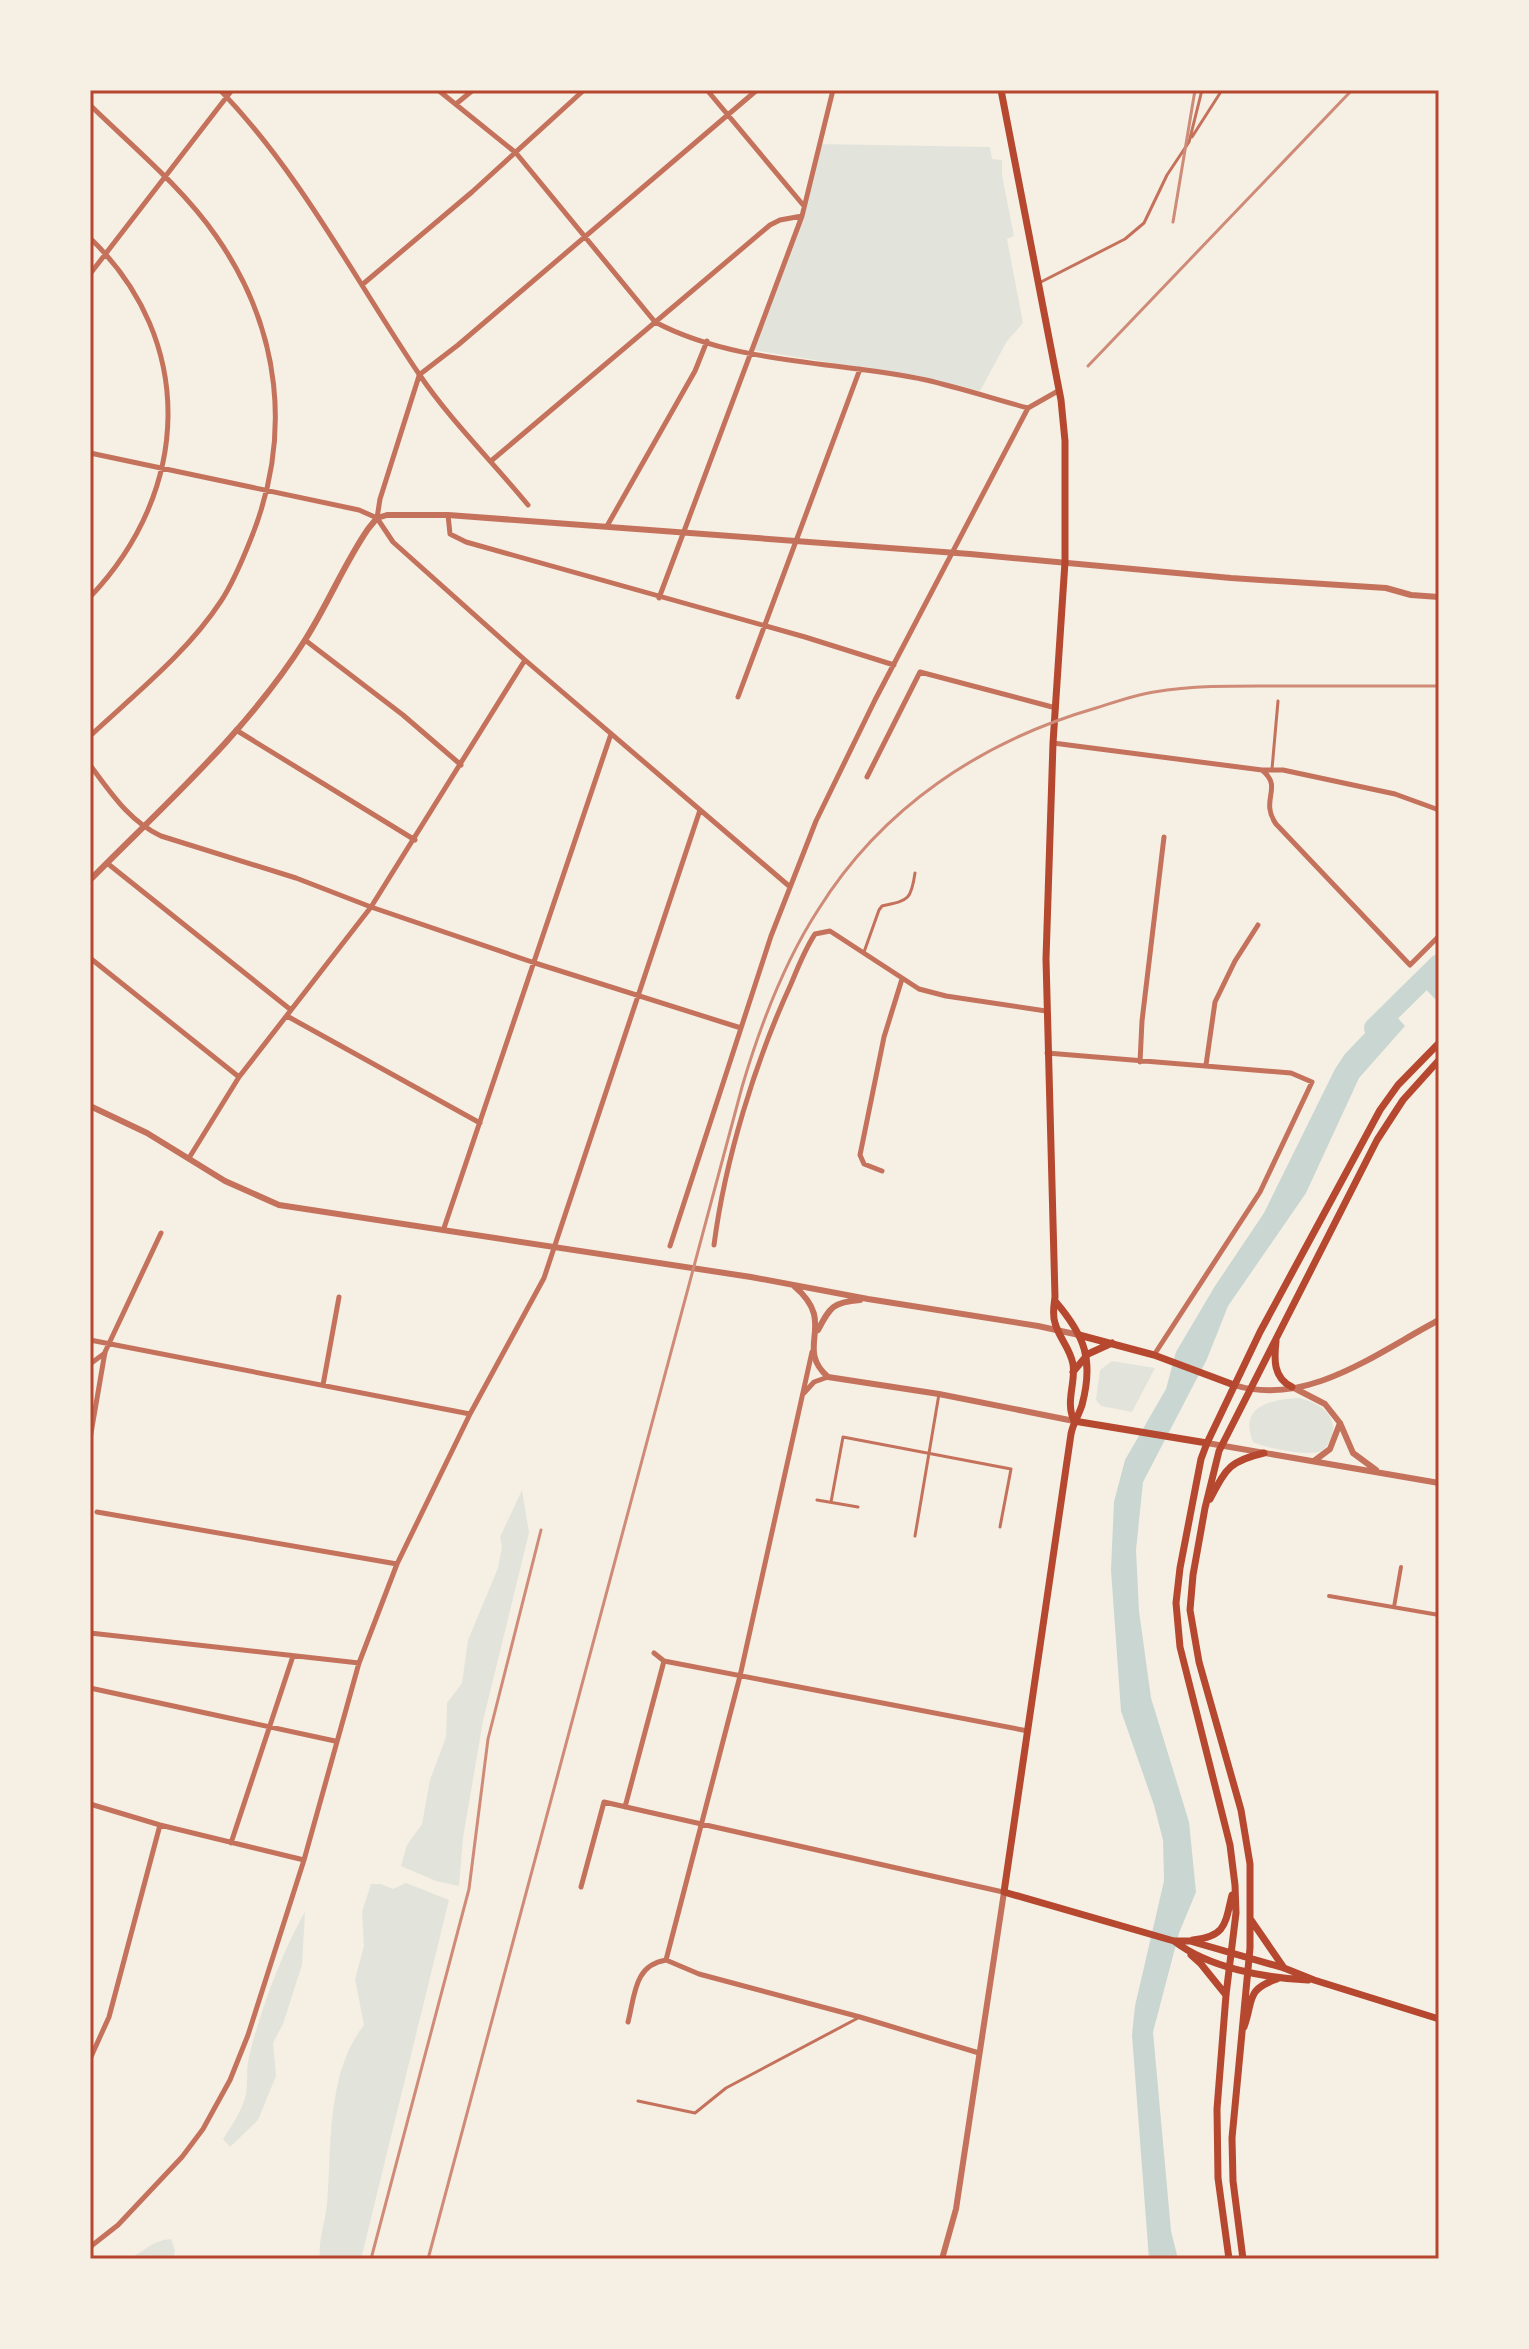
<svg xmlns="http://www.w3.org/2000/svg" width="1529" height="2349" font-family="'Golos Text',sans-serif">
<style>
.green{fill:#e2e4dc}
.water{fill:#c9d6d2}
.lines{fill:none;stroke-linecap:round;stroke-linejoin:round}
.river{stroke:#c9d6d2;stroke-width:20}
.service{stroke:#c5725c;stroke-width:3}
.pedestrian{stroke:#c5725c;stroke-width:4}
.minor{stroke:#c5725c;stroke-width:5}
.tertiary{stroke:#c5725c;stroke-width:6}
.secondary{stroke:#b5482f;stroke-width:7}
.rail{stroke:#cf8b77;stroke-width:3}
.neatline{fill:none;stroke:#b5482f;stroke-width:3}
</style>
<rect width="100%" height="100%" fill="#f6efe4"/>
<path class="green" d="M819,144l171,3 2,12 10,1v15l12,61 -7,3 16,84 -16,18 -27,50 -55,-13 -172,-28 49,-137z
M1112,1361l43,7 -23,44 -31,-6 -5,-6 4,-30z
M1299,1398c18,4 39,16 33,37 -2,6 -5,13 -11,16 -12,6 -56,-3 -68,-9 -15,-36 19,-43 46,-44z
M522,1490l7,43 -46,188 -20,117 -4,48 -23,-5 -35,-15 6,-21 15,-21 8,-44 16,-43 1,-34 15,-20 6,-43 30,-72 4,-21 -2,-10z
M406,1883l43,17 -88,359h-41c-2,-19 5,-36 7,-55 5,-58 -1,-131 37,-179l-9,-46 9,-33 -2,-34 9,-28h10l12,5z
M305,1912l-3,53 -19,59 -10,19 3,33 -18,44 -28,27 -7,-8c9,-14 19,-28 23,-45 2,-12 0,-25 3,-37 10,-42 34,-108 56,-145z
M171,2239l4,11 -2,9h-45c18,-8 22,-18 43,-20z"/>
<path class="water" d="M1439,957v38l-4,4 -19,-20z
M1389,1008l16,18 -46,52 -53,115 -78,113 -21,53 -64,123 -7,68 3,61 12,87 38,124 7,70 -17,41 -26,99 18,199 7,28h-29l-17,-224 3,-29 29,-125 -1,-41 -9,-35 -33,-94 -10,-141 3,-68 11,-42 41,-71 10,-37 39,-66 49,-73 71,-144 10,-15z"/>
<g class="lines">
<path class="river" d="M1374,1028l65,-64"/>
<path class="service" d="M1192,137l30,-47
M1039,283l86,-44 19,-16 23,-48 22,-33 13,-52
M1272,769l6,-68
M864,952l15,-42 3,-4c26,-6 29,-5 33,-33
M817,1500l41,7
M831,1502l12,-65 168,32 -11,58
M915,1536l24,-142
M638,2101l57,12 31,-25 132,-70"/>
<path class="pedestrian" d="M1329,1596l110,19
M1394,1607l7,-40"/>
<path class="minor" d="M220,90c81,84 134,188 199,284 31,46 73,87 109,131
M438,90l78,63 139,169c81,43 184,39 271,58 35,8 68,19 102,28
M707,90l97,116
M456,104l17,-14
M90,105c42,41 92,82 126,131 65,93 77,200 34,305 -8,20 -17,42 -29,60 -34,52 -86,93 -131,135
M90,238c107,103 101,253 0,359
M90,274l142,-184
M363,284l109,-92 112,-102
M419,375l39,-30 299,-255
M90,453l269,57 18,8
M491,461l279,-236 10,-5 22,-4
M448,515l2,19 16,8 339,95 89,28
M377,518l16,24 132,118 264,226
M377,518l3,-19 39,-123
M607,526l88,-155 12,-30
M659,598l143,-382 31,-126
M305,640l98,75 58,50
M738,697l122,-328
M236,730l179,110
M1053,743l209,27c22,18 -3,29 14,54l134,141 29,-29
M90,765c21,28 39,56 71,71l135,42 75,29 164,56 206,65
M1262,770h21l112,24 44,16
M867,777l53,-105 136,36
M107,863l184,147
M90,958l149,119
M287,1016l193,107
M1047,1053l244,20 21,9 -52,110 -106,163
M1140,1062l2,-41 22,-184
M1206,1065l9,-63 20,-41 23,-36
M189,1158l50,-81 132,-170 154,-247
M882,1171l-18,-7 -4,-9 24,-118 18,-58
M444,1228l167,-494
M714,1245c11,-85 41,-183 77,-261 7,-17 14,-35 24,-50l15,-3 89,58 27,7 100,15
M670,1246l101,-310 45,-115 59,-121 153,-292 30,-17
M90,1340l380,74
M90,1364l15,-11
M323,1385l16,-88
M804,1393l10,-11 14,-5
M90,1439l15,-87 56,-119
M97,1512l300,52
M90,1633l269,30
M654,1653l10,8 364,70
M90,1688l245,53
M90,1804l70,21 144,35
M625,1807l39,-146
M231,1843l62,-187
M581,1887l23,-85 399,90
M666,1960l74,-284 72,-324
M666,1960l33,14 161,43 119,36
M628,2022c7,-27 6,-57 38,-62
M90,2059l19,-42 51,-192
M90,2247l28,-22 64,-68 21,-28 27,-49 18,-45 56,-175 55,-197 38,-99 73,-150 74,-136 156,-468"/>
<path class="tertiary" d="M90,880c75,-76 157,-148 215,-240 23,-36 39,-76 63,-111l9,-11 10,-3h61l522,39 261,24 155,10 25,7 28,2
M90,1106l57,27 78,48 54,24 472,72 117,22 170,27 41,9
M794,1286c45,38 -1,60 34,91l111,17 135,27
M818,1330c12,-23 15,-28 42,-30
M1234,1385c73,23 144,-33 205,-65
M1294,1388l31,16 15,19 13,30 23,17
M1207,1443l232,40
M1314,1461l16,-12 10,-26
M942,2259l14,-50 48,-317"/>
<path class="secondary" d="M1001,90l60,310 4,41v121l-12,181 -7,216 9,338c-1,9 -3,17 0,26 4,15 15,25 18,41 3,19 -8,37 1,57
M1055,1301c30,35 39,59 27,104 -3,10 -9,18 -11,29l-67,458 170,49h16l94,27 30,12 125,39
M1079,1335l75,20 80,30
M1276,1341c-2,18 -3,37 16,46
M1073,1372l15,-18 24,-11
M1074,1421l133,22
M1210,1499c16,-30 19,-38 54,-46
M1251,1920l33,48
M1193,1940c34,-4 32,-17 39,-45
M1174,1941c35,27 91,37 134,39
M1191,1955l10,9 25,31
M1244,2027c10,-27 1,-37 33,-48
M1229,2259l-11,-81 -1,-69 9,-114 10,-82 -1,-28 -5,-40 -50,-198 -4,-44 4,-35 21,-109 6,-16 53,-111 120,-222 18,-25 41,-42
M1243,2259l-10,-78 -1,-43 18,-190v-84l-9,-54 -42,-148 -9,-52 3,-35 12,-67 14,-57 158,-311 26,-40 36,-40"/>
<path class="rail" d="M1173,222l22,-132
M1088,366l264,-276
M371,2259l98,-370 19,-150 53,-209
M428,2259l314,-1172c18,-61 41,-123 76,-177 64,-103 164,-169 278,-202 19,-6 39,-13 58,-16 43,-7 85,-6 127,-6 53,0 105,0 158,0"/>
</g>
<rect width="1529" height="2349" fill="none" stroke="#f6efe4" stroke-width="184"/>
<rect x="92" y="92" width="1345" height="2165" class="neatline"/>
</svg>
